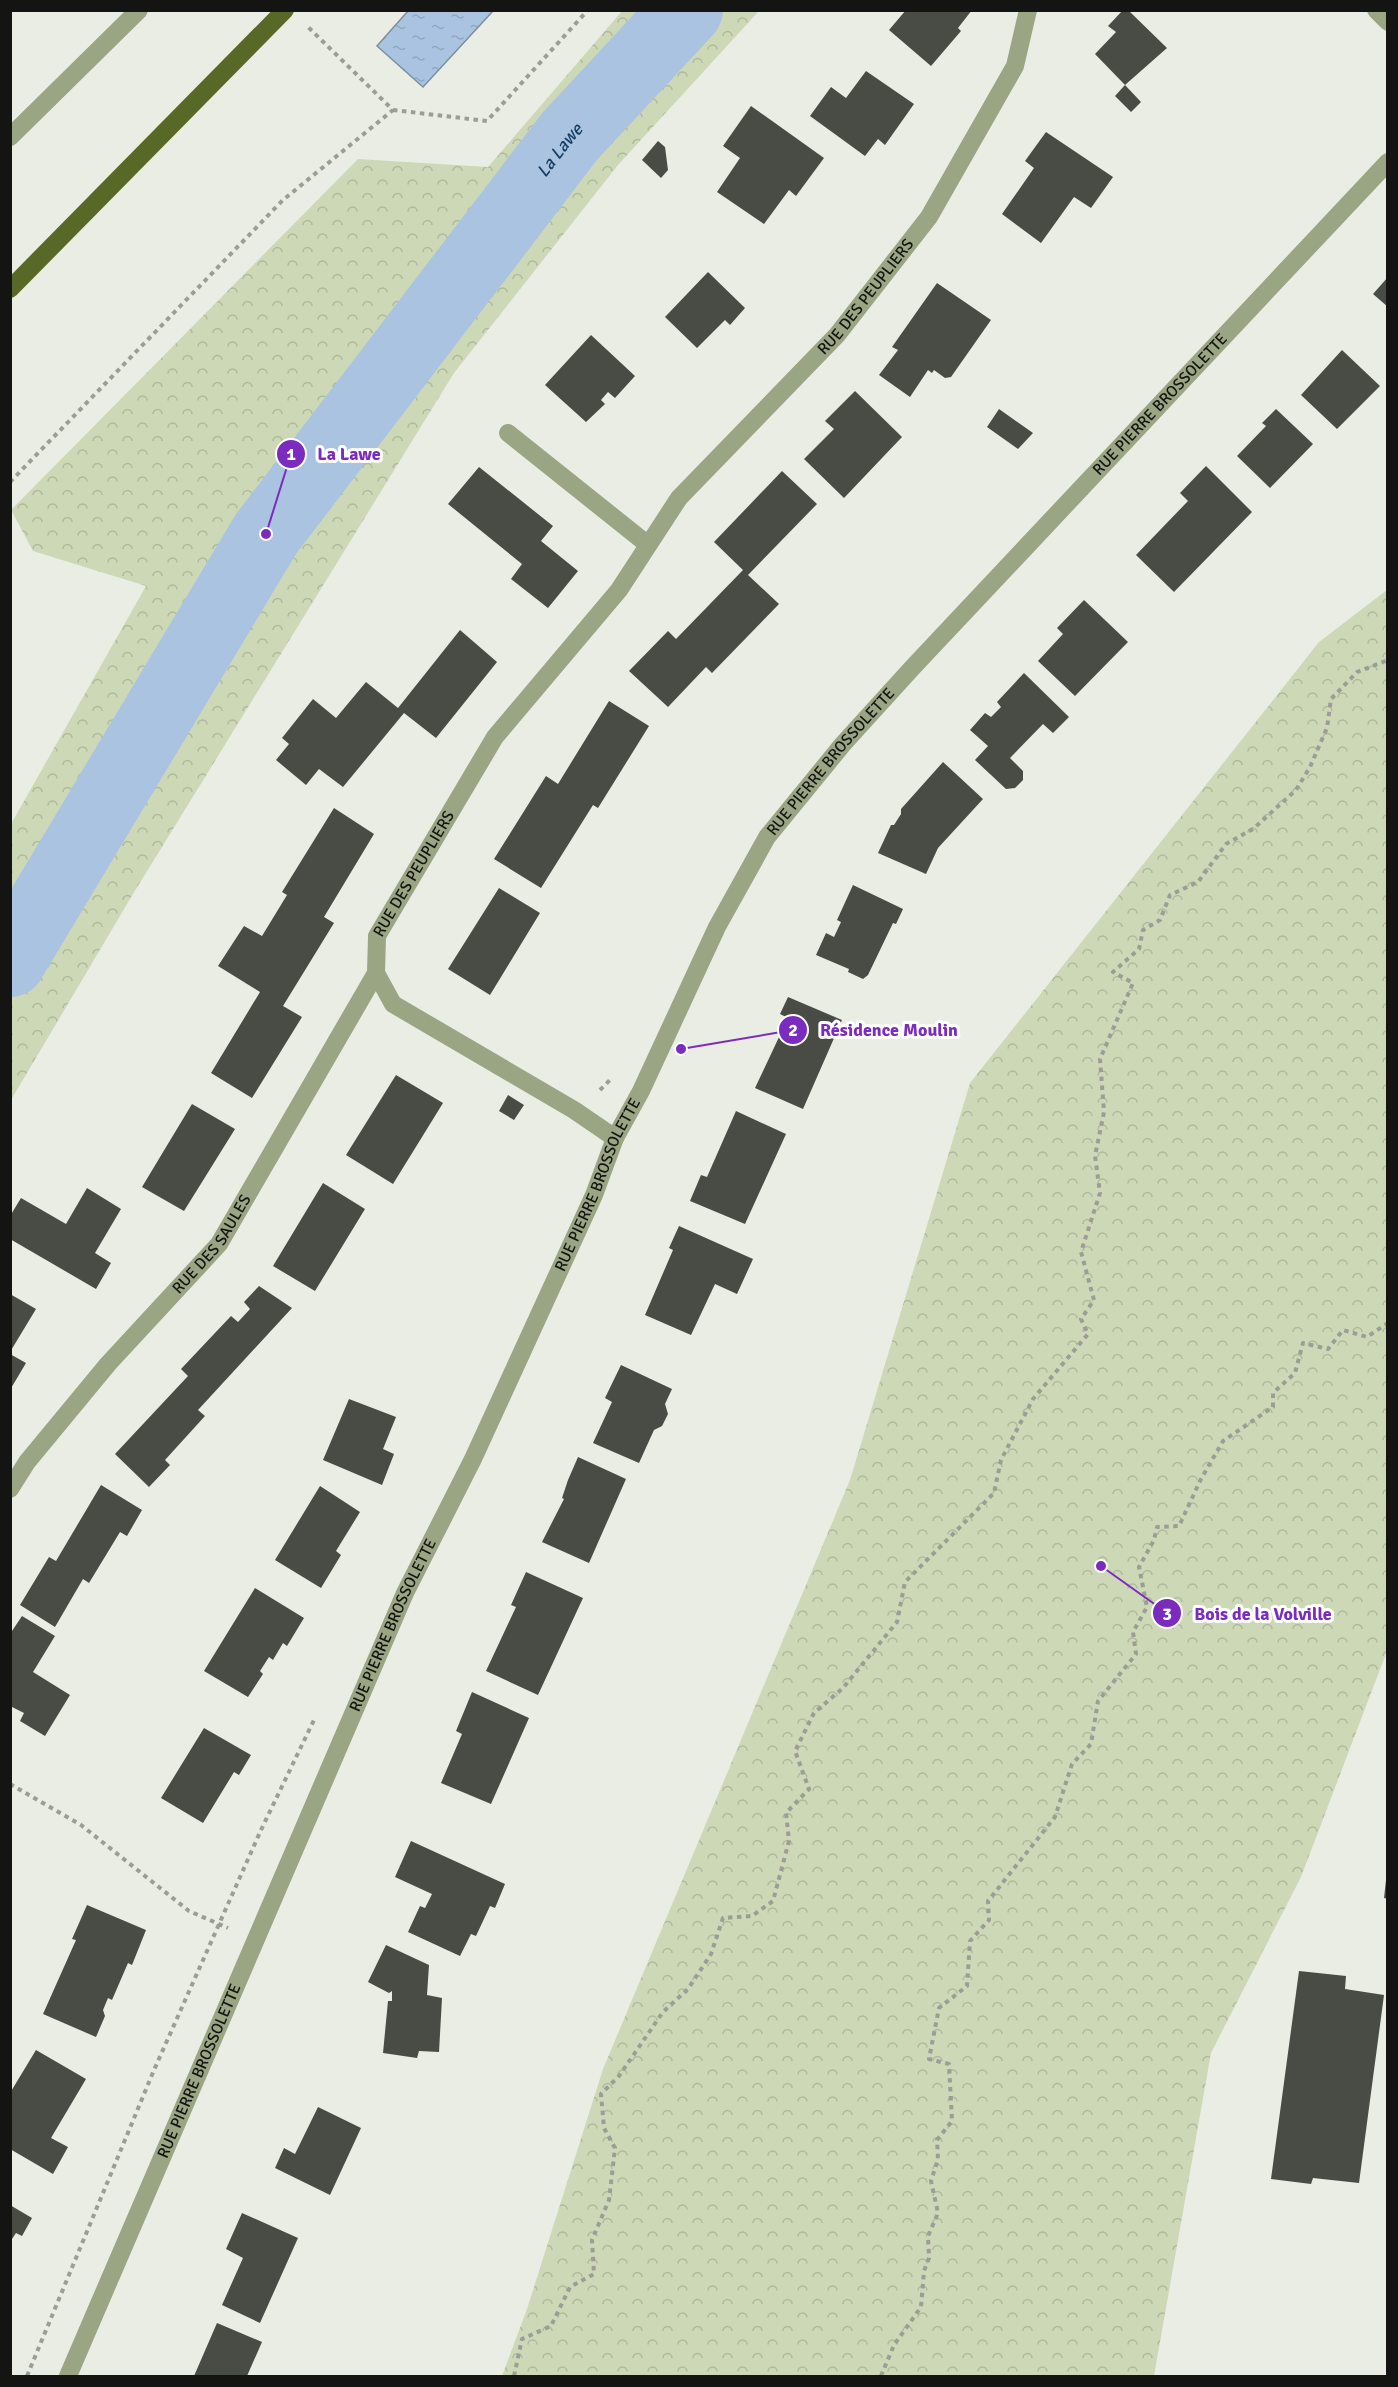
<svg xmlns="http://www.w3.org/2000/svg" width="1398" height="2387" font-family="Signika,sans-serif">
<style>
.forest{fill:url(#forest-crowns)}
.water{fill:url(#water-ripples);stroke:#7c8fa2;stroke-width:1.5}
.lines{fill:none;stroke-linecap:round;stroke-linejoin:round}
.river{stroke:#a9c3e0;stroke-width:72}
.building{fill:#494c44}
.path{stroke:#9b9d96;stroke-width:4;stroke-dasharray:4.5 4.5;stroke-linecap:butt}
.minor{stroke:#9aa583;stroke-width:18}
.major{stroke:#586927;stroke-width:18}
.labels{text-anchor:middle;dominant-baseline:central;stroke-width:6;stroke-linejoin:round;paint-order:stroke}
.street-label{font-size:16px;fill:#141512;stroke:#fff}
.water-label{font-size:18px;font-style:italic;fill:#183e65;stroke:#fff}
.leader{fill:none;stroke:#7b2cbf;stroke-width:2}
.callout-dot{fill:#7b2cbf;stroke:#fff;stroke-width:2}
.mark-label{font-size:18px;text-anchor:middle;font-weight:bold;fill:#fff}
.callout-label{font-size:18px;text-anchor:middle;font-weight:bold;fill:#7b2cbf;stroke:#fff;stroke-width:6;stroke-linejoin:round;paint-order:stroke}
</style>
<defs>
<pattern id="forest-crowns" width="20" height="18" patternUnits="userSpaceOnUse" patternTransform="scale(1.5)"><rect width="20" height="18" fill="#cdd9b6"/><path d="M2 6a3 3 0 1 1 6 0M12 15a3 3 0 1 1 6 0" fill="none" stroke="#afb99b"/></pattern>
<pattern id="water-ripples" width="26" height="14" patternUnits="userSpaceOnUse" patternTransform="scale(1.5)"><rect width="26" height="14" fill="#a9c3e0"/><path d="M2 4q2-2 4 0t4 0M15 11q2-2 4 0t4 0" fill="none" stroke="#91a7bf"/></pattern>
</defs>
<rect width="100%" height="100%" fill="#eaede4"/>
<path class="forest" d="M622,11h137l-141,154 -164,208 -321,521 -122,206v-276l135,-238 -113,-35 -22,-41 347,-351 130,8z
M1387,590v1061l-86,226 -90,176 -57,323h-652l25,-67 76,-240 247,-589 120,-397 349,-441z"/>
<path class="water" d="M408,11v-1l85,1 -70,76 -46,-41z"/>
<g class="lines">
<path class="river" id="s1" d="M10,961l256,-427 304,-398 117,-126"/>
</g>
<path class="building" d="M906,10h66l-14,18 3,3 -30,35 -42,-36z
M1123,10h5l39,38 -42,37 16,17 -10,10 -16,-16 10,-11 -30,-31 21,-22 -8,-6z
M866,71l48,33 -29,41 -7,-6 -13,17 -55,-40 21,-29 15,11z
M751,106l73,52 -28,38 -7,-6 -25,34 -47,-32 23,-34 -17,-12z
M1046,132l67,45 -22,31 -17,-11 -33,46 -39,-29 32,-46 -9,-7z
M658,141l7,6 3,23 -7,8 -19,-18z
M708,272l37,36 -15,17 -5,-5 -28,28 -32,-31z
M1388,277v30l-15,-13z
M937,283l54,37 -40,57 -6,1 -11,-8 -2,3 -4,-3 -18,27 -31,-22 19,-25 -6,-3z
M591,335l44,41 -20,22 -7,-6 -7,8 4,4 -19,18 -41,-37z
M1342,350l38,36 -43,43 -36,-34z
M855,391l47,46 -58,61 -40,-39 30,-30 -9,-8z
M999,409l34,24 -15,16 -31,-22z
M1276,409l37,35 -43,44 -33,-32 29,-30 -4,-3z
M1206,466l46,46 -78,80 -38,-37 52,-54 -8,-8z
M479,467l74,59 -12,15 37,30 -30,37 -37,-29 11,-15 -74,-60z
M782,471l35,33 -69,71 31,29 -67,69 -6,-6 -38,40 -39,-36 39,-40 8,8 67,-69 -29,-28z
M1084,600l44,42 -53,54 -37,-35 25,-27 -6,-6z
M460,630l37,32 -61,76 -32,-25 -61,74 -24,-18 -13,16 -30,-25 13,-16 -7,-6 31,-39 23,19 30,-36 32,26z
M1024,673l45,44 -16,16 -10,-9 -33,34 13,13v9l-8,8 -9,1 -31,-29 13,-14 -18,-16 15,-17 6,4 10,-10 -4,-5z
M609,701l40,25 -51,82 -5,-3 -52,83 -47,-29 52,-83 12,8z
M943,762l40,37 -45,49 -12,26 -48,-21 13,-28h3l7,-11v-5z
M334,808l40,26 -50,83 10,6 -51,83 19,11 -50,81 -41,-25 49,-81 -42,-26 26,-40 18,10 25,-41 -5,-3z
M853,885l50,24 -7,15 -3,-1 -25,52 -5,4 -15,-7 1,-3 -33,-14 10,-22 8,4 7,-15 -4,-2z
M499,888l41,25 -50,82 -42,-26z
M788,997l54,23 -39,89 -48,-21 33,-70 -8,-4z
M396,1075l47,28 -50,81 -47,-29z
M508,1095l16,10 -10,15 -15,-9z
M192,1104l43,25 -51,82 -42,-24z
M736,1111l50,23 -41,90 -55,-23 11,-26 6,2z
M323,1183l42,26 -50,82 -42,-25z
M87,1188l34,21 -26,44 16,10 -15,26 -86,-50v-23l11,-18 45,26z
M679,1226l74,33 -16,35 -22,-10 -24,51 -46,-20 28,-65 -4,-2z
M259,1286l33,22 -94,102 7,6 -40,44 5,5 -21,22 -34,-33 73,-78 -7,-7 50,-53 7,6 12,-13 -6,-7z
M10,1294l26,15 -26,43z
M10,1354l16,9 -16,27z
M621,1365l51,24 -7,15 3,10 -6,12 -8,4 -15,33 -46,-20 19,-41 -7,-4z
M349,1399l47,18 -13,32 11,5 -12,31 -59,-25z
M578,1457l48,22 -37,84 -47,-21 22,-43 -2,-1 6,-18z
M101,1485l41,25 -15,26 -7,-4 -31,51 -6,-4 -28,48 -35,-22 29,-48 7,4z
M320,1486l40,26 -24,39 5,4 -20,33 -46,-28z
M526,1572l57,26 -45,97 -52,-24 30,-64 -5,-2z
M255,1588l49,30 -17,28 -4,-3 -10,17 -4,-3 -9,14 3,3 -15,23 -44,-26z
M22,1616l33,20 -22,36 37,23 -25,41 -25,-15 4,-8 -14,-7v-72z
M472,1692l57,26 -38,86 -50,-21 21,-49 -6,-3z
M204,1728l47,27 -12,20 -5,-3 -31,51 -42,-25z
M411,1841l94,43 -10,24 -5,-2 -14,30 -5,-2 -11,22 -52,-24 12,-26 5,2 7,-14 -37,-17z
M1386,1880h2v19l-4,-1z
M87,1905l59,25 -14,35 -4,-2 -16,37 -4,-2 -5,12 2,6 -9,21 -53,-23 33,-74 -4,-1z
M386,1945l43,20 -2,30 15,3 -3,54 -20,-1 -2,7 -34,-5 5,-52h4v-10l-3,2 -21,-11z
M1299,1971l47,5 -1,13 39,6 -25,188 -46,-5 -2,6 -40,-5z
M36,2050l50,29 -35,59 17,9 -15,27 -43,-25v-56z
M318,2107l43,21 -31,67 -55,-27 9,-20 11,6z
M10,2205l22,13 -10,18 -6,-3 -6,9z
M242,2213l56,25 -38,85 -38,-18 21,-47 -17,-9z
M217,2323l45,19 -15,34h-53z"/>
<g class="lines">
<path class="path" d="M393,110l94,11 101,-111
M10,482l273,-282 110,-90 -85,-83
M600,1090l11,-11
M10,1784l71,41 108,86 39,17
M27,2376l127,-306 107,-240 53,-110
M514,2376l8,-37 29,-13 19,-39 24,-13 -2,-34 17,-40 6,-52 -11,-20 -3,-34 18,-18 44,-64 25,-23 23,-35 12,-36 29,-2 21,-15 16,-60 -3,-28 23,-24 -14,-38 19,-38 29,-25 54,-66 8,-40 89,-89 7,-33 32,-61 55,-65 -7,-15 13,-19 -13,-48 19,-59 -5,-37 9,-44 -4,-53 33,-76 -20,-11 26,-23 4,-19 17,-10 10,-25 28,-13 28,-38 27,-15 43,-39 14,-23 17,-39 4,-29 26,-27 31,-12
M881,2376l13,-31 27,-38 3,-36 5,-13 -1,-22 10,-23 -7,-32 7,-22 -1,-19 15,-19 -3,-57 -20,-5 10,-51 28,-22 3,-45 19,-21 -1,-19 67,-84 17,-53 19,-20 7,-43 38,-47 -3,-22 14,-25 -8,-40 15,-27 3,-13 22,-1 22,-47 22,-38 50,-34v-14l22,-20 8,-30 25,6 15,-19 24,7 21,-14"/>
<g class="minor">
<path d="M1376,10l12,12"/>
<path d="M10,137l129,-127"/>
<path d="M508,433l139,111"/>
<path id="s2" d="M615,1138l-41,-28 -181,-106 -17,-31 1,-37 118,-199 124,-147 60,-92 158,-163 92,-118 86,-151 13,-56"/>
<path id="s3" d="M10,1489l17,-27 81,-98 111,-120 157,-271"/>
<path id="s4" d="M68,2376l337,-783 68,-134 121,-264 21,-57 26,-47 76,-164 50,-90 76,-93 70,-77 475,-505"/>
</g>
<path class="major" d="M10,289l275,-279"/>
</g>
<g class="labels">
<g class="street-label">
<text stroke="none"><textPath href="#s2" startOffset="1140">RUE DES PEUPLIERS</textPath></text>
<text stroke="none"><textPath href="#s4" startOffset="2276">RUE PIERRE BROSSOLETTE</textPath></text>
<text stroke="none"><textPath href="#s4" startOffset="1790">RUE PIERRE BROSSOLETTE</textPath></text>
<text stroke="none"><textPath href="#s2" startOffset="404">RUE DES PEUPLIERS</textPath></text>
<text stroke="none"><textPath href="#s4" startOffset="1304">RUE PIERRE BROSSOLETTE</textPath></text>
<text stroke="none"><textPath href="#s3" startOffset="318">RUE DES SAULES</textPath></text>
<text stroke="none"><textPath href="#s4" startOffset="818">RUE PIERRE BROSSOLETTE</textPath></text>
<text stroke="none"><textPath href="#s4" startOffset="332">RUE PIERRE BROSSOLETTE</textPath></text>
</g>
<g class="water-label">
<text stroke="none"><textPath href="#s1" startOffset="981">La Lawe</textPath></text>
</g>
</g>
<path class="leader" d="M266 534L291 454M681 1049L793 1030M1101 1566L1167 1613"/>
<g class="callout-dot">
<circle cx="266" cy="534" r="6"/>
<circle cx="681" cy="1049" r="6"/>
<circle cx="1101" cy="1566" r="6"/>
<circle cx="291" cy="454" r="15"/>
<circle cx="793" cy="1030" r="15"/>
<circle cx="1167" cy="1613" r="15"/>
</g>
<g class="mark-label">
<text x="291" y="460">1</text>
<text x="793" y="1036">2</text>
<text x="1167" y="1620">3</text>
</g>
<g class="callout-label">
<text x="349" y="460">La Lawe</text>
<text x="889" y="1036">Résidence Moulin</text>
<text x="1263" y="1620">Bois de la Volville</text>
</g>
<rect width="1398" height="2387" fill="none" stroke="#141512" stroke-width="24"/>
</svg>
